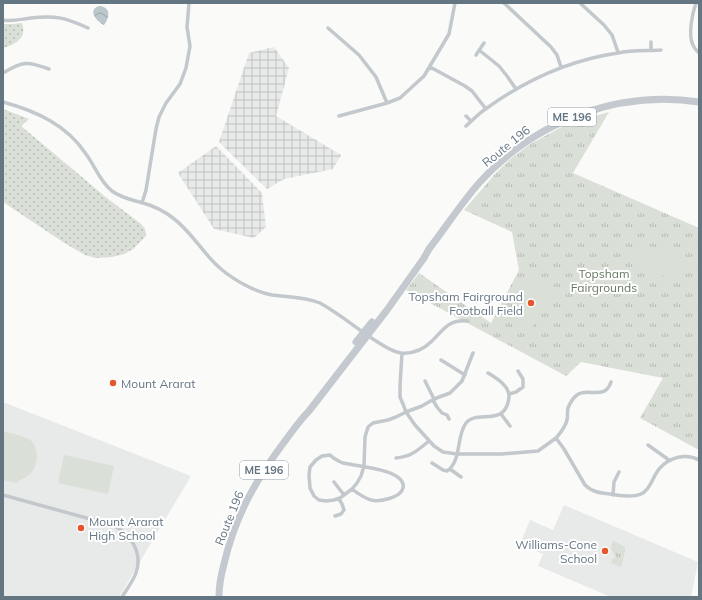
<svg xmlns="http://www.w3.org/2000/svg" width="702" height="600" font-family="Mulish,sans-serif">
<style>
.built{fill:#e8e9e9}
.industrial{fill:url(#industrial-grid)}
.grass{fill:url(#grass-dots)}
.park{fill:url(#park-tufts)}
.garden{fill:#dadfd7}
.water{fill:url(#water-waves)}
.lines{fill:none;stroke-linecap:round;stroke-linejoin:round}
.street{stroke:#c3c8cc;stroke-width:3.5}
.highway{stroke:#c3c9ce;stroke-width:7}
.poi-dot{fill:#e4572e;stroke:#fff;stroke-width:1.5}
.labels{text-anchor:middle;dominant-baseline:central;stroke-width:4;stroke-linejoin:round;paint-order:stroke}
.shield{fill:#fff;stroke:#939fa8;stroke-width:1}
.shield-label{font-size:11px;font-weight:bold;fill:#657683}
.street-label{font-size:12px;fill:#657683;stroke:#fff}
.park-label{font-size:12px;fill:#687a64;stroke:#fff}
.poi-label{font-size:12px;fill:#657683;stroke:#fff;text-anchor:end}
</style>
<defs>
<pattern id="industrial-grid" width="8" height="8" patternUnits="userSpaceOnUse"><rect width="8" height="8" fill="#e8e9e9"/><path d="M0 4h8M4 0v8" fill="none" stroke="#c0c1c2"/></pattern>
<pattern id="grass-dots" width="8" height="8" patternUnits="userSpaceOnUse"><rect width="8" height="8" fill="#dadfd7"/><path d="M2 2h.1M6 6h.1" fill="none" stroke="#b4b9b4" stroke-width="1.8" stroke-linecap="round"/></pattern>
<pattern id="park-tufts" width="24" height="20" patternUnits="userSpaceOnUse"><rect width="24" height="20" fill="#dadfd7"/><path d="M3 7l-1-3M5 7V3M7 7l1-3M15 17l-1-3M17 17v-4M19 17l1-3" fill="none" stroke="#b4b9b4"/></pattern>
<pattern id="water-waves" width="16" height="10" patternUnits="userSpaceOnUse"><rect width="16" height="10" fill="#bbc7cb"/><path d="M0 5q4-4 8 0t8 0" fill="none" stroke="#9ca6aa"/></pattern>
</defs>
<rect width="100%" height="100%" fill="#fafaf8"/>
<path class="built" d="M3,402l188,74 -72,121h-116z
M564,505l134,57 -7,35h-80l-73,-31 5,-12 -23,-10 10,-24 23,10z"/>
<path class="industrial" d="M274,47l15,21 -13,48 65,39 -8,14 -49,10 -17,10 -48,-47 30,-89z
M216,146l46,47 4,34 -12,11 -40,-9 -36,-56z"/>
<path class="grass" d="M22,23c1,3 2,7 1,10 -1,8 -13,13 -20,15v-24h10z
M3,109l26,10 -8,7 55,46 27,23 38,29 4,5 1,7 -13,13 -9,5 -12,3 -16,1 -11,-3 -22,-13 -60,-40z"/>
<path class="park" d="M609,112l-36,61 126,55v222l-59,-32 23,-40 -82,-16 -15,14 -160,-86 13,-17 72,50 28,-53 -7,-38 -48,-22 31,-36 15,-15 22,-16 37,-20z
M614,541l11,6v4l-4,16 -10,-4 2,-5 3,-1 -5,-8 1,-7z"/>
<path class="garden" d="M642,243l41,17 -9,21 -41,-18z
M532,273l22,11 -24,48 -22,-10z
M3,431c8,3 20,4 27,9 10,7 8,27 0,34 -4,4 -10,5 -13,9l-14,-3z
M64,455l50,11 -6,28 -50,-11z"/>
<path class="water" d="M99,6c12,1 11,11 5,19 -8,-4 -17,-15 -5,-19z"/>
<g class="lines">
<path class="street" d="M504,3l47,44 6,8 4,12
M580,3l24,22 8,10 6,17
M696,3c-4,11 -8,32 -3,42 1,3 4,6 6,8
M3,20c9,2 19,-1 28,-2 25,-3 35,0 57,10
M328,28l31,27 17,22 11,26
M479,50l20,16 8,10 9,13
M651,50v-8
M476,55l8,-12
M430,67l35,19 7,5 14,18
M3,73c20,-12 24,-12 46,-4
M3,102c33,9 64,23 83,52 9,12 14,28 26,37 9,7 21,9 31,12 11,3 21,8 30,15 19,14 30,36 48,51 13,11 34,23 51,26 16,2 33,2 48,8 20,11 37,26 56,38 8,5 16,11 25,12 12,1 23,-4 31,-12 12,-12 17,-22 36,-20
M339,116l48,-13 13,-5 24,-22 25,-42 6,-31
M466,116l5,5
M466,126c7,-6 13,-13 21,-18 39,-28 83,-48 131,-55 14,-3 28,-2 43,-3
M142,203l4,-13 10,-61 3,-12 7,-14 14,-19 6,-16 4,-22 -3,-19 2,-24
M402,353l-2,33v11l3,7 3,8 9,13 19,21 9,6 14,2h45l36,-3 18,-13 8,11 21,36c7,7 15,8 25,9 10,2 24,4 33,-1 9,-6 10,-18 17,-25 10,-11 26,-15 39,-8
M441,360l24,15
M425,381l9,18v3l3,5 5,6 5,2 2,4
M509,394l7,-2 7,-5v-8l-5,-8
M501,414l9,12
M556,438c5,-6 9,-10 11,-18 1,-4 0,-8 1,-12 2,-5 5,-10 9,-13 11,-8 28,6 34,-13
M648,445l21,15
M396,458c15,-1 22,-8 33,-17
M432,463l11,7 4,1c15,-10 9,-35 19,-48 11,-14 40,5 43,-26 1,-11 -13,-19 -21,-24
M450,469l11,8
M334,482l10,13
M352,489c5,4 13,9 19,11 8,2 30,-2 32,-12 4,-19 -48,-22 -60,-25 -5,-2 -9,-4 -13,-8l-8,1 -6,4 -6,7 -1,8 1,13 4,8 5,4 7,1 8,-1 6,-2 12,-9 5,-6 4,-7 3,-10 1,-29 3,-10 5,-4 15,-3 8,-3 10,-5 16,-6 12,-7 16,-6 12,-12 11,-28
M3,495l109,30c19,8 31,28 24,48 -3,8 -9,16 -14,24
M613,495l1,-13 5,-10
M335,516l6,-2 3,-4 -2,-6 -3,-5"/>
<path class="highway" d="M356,342l16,-20
M219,597c0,-11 2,-22 5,-33 11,-47 30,-81 58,-119 9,-12 17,-24 27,-34l78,-101 37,-52 5,-9c17,-22 33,-47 51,-67 55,-61 138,-92 219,-80"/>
</g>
<g class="poi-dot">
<circle cx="531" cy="303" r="4"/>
<circle cx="113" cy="383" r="4"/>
<circle cx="81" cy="528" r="4"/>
<circle cx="605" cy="551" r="4"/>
</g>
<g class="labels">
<g class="shield">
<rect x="548" y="108" width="48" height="18" rx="3"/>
<rect x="240" y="461" width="48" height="18" rx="3"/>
</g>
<g class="shield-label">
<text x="572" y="117">ME 196</text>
<text x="264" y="470">ME 196</text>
</g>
<g class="street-label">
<text transform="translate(506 146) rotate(-39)">Route 196</text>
<text transform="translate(229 518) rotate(-68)">Route 196</text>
</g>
<g class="park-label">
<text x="604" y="273">Topsham<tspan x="604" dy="14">Fairgrounds</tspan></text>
</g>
<g class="poi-label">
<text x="523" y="296">Topsham Fairground<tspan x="523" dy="14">Football Field</tspan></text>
<text x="121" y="383" text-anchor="start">Mount Ararat</text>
<text x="89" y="521" text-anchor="start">Mount Ararat<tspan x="89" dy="14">High School</tspan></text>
<text x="597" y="544">Williams-Cone<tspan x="597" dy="14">School</tspan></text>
</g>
</g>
<rect width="702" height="600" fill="none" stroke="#657683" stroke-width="8"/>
</svg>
